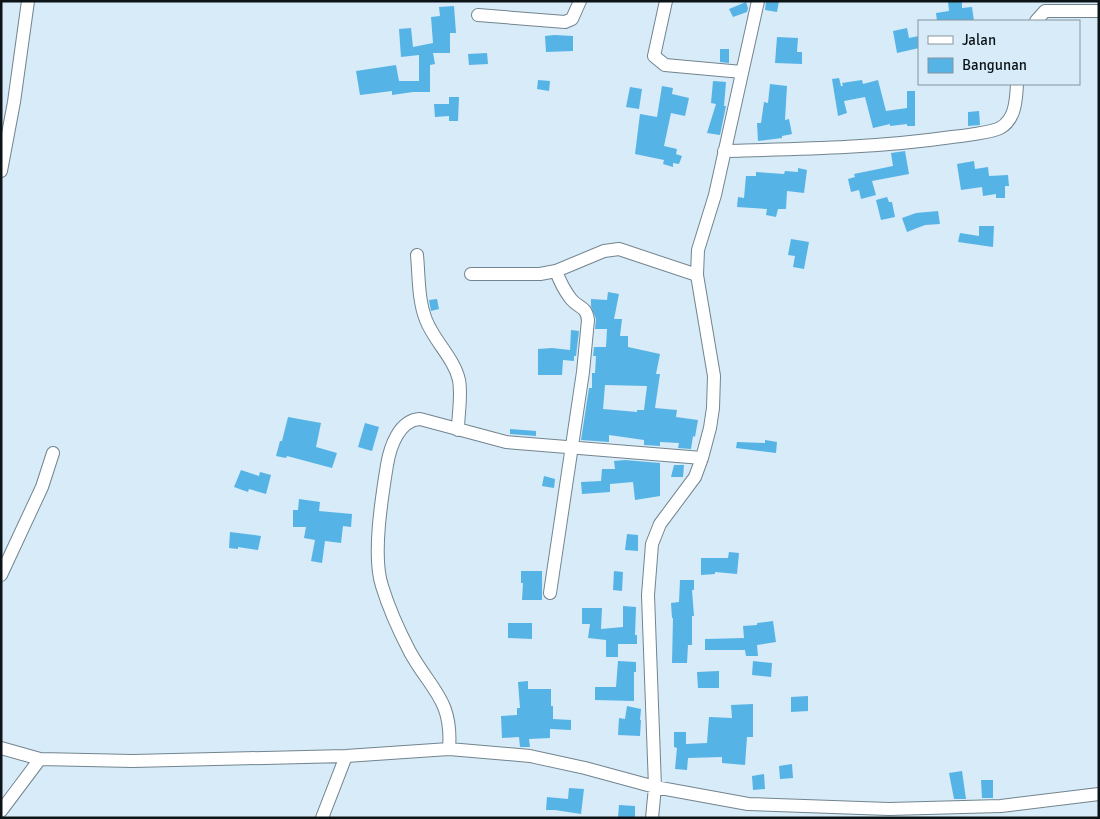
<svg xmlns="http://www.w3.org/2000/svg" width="1100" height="819" font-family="Signika,sans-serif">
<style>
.building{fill:#56b3e5;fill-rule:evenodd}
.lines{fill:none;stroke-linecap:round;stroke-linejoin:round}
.minor-casing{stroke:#72848f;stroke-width:14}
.minor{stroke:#fff;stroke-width:12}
</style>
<rect width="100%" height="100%" fill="#d7ebf8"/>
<path class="building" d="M766,1h13l-2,11 -12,-2z
M948,1h14v7l10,-1 2,14h-37l-1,-8 13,-2z
M746,2l2,6 -1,4 -14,5 -4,-8z
M454,6l2,27h-6v20h-17l2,11 -5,1v27h-17l-21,3v-4l-32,4 -4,-24 40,-6 3,16h20v-26l-18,2 -2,-28 12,-1 2,19 20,-4 -2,-26 9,-1 -1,-9z
M907,28l2,10 10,-2v12l-22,5 -4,-22z
M554,35l19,1v15l-27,1 -1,-16z
M777,37l21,1 -1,14h5v12l-27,-1z
M720,49h9v14l-9,-1z
M487,53l1,11 -19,1 -1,-11z
M839,78l2,8h2l-1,-3 20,-3 1,4 15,-4 8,31 21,-3v-17h8v35h-8v-2l-17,2v-2l-17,4 -8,-31 -21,4 3,12 -9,3 -6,-37z
M538,80l12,1 -1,10 -12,-2z
M713,81l13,1 -2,24h2l-6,29 -13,-2 9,-29 -5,-1z
M770,84l17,2 -2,34 4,-1 3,15 -10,2v2l-24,3 -1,-18h4l3,-21 4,1z
M662,86l11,2 -1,6 17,4 -4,18 -14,-3 -7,33 13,3 -1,5 6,2 -3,8 -6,-1v4l-10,-3 1,-4 -29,-6 5,-40 17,3z
M630,87l12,2 -3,20 -13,-2z
M449,97h10l-1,24h-9v-5l-14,1 -1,-13h15z
M979,111l1,14 -12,1v-14z
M905,151l4,23 -37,7 4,14 -15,4 -2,-9 -8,2 -3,-13 7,-2 -1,-3 39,-8 -2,-13z
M974,161l1,8 13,-2 1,9 19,-1 1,11h-4v12h-9v-4l-13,2 -1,-9 -21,3 -4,-26z
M798,168l9,2 -3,23 -17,-2 -1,18h-8l-2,8 -10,-2 1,-6 -30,-2 1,-10 6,1 2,-22h10v-4l28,2 1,-3 13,1z
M887,197l2,5h3l3,15 -14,3 -5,-20z
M938,211l2,13 -15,1 -18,7 -5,-14 14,-5z
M979,226h15l-1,21 -35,-5 2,-9 19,3z
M791,239l18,3 -5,27 -11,-2 2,-11 -7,-1z
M608,292l11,2 -5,25h8l-2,17h8v11l32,7 -4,20h4l-5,34 22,2 -1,7 22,3 -3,17 -2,-1 -2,13 -13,-1 1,-5 -19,-1v4l-16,-1v-5l-35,-5v7l-28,-2 8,-52h3v-15h3l1,-17h-3l1,-9h12l1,-18h-12l1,-10 -5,-13v-7l16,1zM605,385l42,1 -3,24h-7v2l-34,-3z
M437,299l2,10 -8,2 -2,-11z
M571,330l8,1 -3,25h-2v5l-11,-1 -1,15h-24v-26l14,-1 18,2z
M288,417l33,6 -5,24 21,6 -5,15 -45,-12 -1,2 -10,-2 4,-15h2z
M365,423l14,4 -7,24 -14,-4z
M510,429l26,2v5l-26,-2z
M765,440l12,2 -1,11 -40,-5 1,-6 28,1z
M625,460l35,3v33l-25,4 -2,-18 -23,2v8l-28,2 -1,-12 20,-1 1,-12h13l-1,-8z
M674,465h10l-1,12h-12z
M241,470l18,6 1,-4 11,3 -5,19 -17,-5 -1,3 -14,-5z
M544,476l11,3 -1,9 -12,-2z
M299,499l21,3 -1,9 33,3 -1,13 -8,-1 -2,17 -16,-2 -3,22 -11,-2 4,-21 -11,-2 2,-11h-13v-17h5z
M230,532l31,4 -3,14 -20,-3v2l-9,-1z
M627,534l11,1v16l-13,-1z
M729,552l10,1 -2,21 -22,-2v2l-14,1v-17h27z
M521,571h21v29h-20l1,-17h-2z
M614,571l9,1 -1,19 -9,-1z
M680,580h14v10h-2l2,26h-2v29h-4l-1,18h-15l1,-45h-1l-1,-15 8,-1z
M623,606l13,1 -1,28h2v9h-19v13h-12v-17l-18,-2 2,-14h-8v-16h20l-1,21 22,-2z
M773,621l3,21 -19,3 1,11h-12l-1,-6h-40v-11l39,-1 -1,-12 14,-1v-2z
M508,623h24v16l-24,-1z
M618,661l18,1v10h-2v29l-39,-1v-13h21z
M753,661l19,2 -1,14 -19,-2z
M719,671v17h-21l-1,-16z
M528,681v8h23v17h2v13l18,1v10l-21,-1v9l-21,1 1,8h-10l-1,-10 -17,1 -1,-22 16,-1v-7h3l-2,-26z
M808,696v15l-17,1v-15z
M753,704v33h-6l-2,28 -23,-2v-6l-34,1 -1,12 -12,-1 2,-21 -3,-1v-15h12v12l21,-1 2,-26 23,1 -1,-13z
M627,706l14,3 -1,11h1l-1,16 -22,-1 1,-17 6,1z
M792,764l1,14 -13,1 -1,-13z
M962,771l4,28h-12l-5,-26z
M764,774l1,15 -12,1 -1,-14z
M981,780h12v18h-11z
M569,788l15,1 -3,25 -26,-4h-9l1,-13 21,2z
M619,805l16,1v12h-17z"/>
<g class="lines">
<g class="minor-casing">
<path id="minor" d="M666,1l-12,55 11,9 77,7
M478,15l87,7 7,-3 8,-18
M1036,21l9,-10h54
M724,151c76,-2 152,-3 228,-14 10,-1 41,-5 48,-9 16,-9 16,-29 17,-44
M1,171l13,-69 14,-101
M417,255c2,21 1,45 9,65 8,21 28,38 33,60 3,15 -1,35 -1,50
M471,274h69l16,-3 48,-20 15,-2 78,26
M1,575l41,-88 11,-34
M550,593l33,-221 5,-52c-2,-15 -9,-11 -17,-21 -7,-9 -11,-17 -15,-28
M1,748l39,11 93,2 213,-5 103,-7 81,7 55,12 70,19 93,17 141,5 112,-3 98,-12
M449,749c4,-49 -18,-59 -39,-97 -11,-21 -21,-43 -28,-66 -10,-30 0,-90 5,-121 3,-18 12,-45 33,-46l86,23 196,16
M1,811l39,-52
M322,818l24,-62
M652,818l3,-31 -7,-192 4,-51 8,-20 35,-47 7,-19 8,-30 3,-20 1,-32 -17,-101 1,-25 17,-55 43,-194"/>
</g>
<use href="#minor" class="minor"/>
</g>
<rect width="1100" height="819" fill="none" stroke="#0d1418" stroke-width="5"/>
<rect x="918" y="20" width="162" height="65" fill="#d7ebf8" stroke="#86959e"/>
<rect x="928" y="36" width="25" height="8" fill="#ffffff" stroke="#86959e"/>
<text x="962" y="45" font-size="15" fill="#0d1418">Jalan</text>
<rect x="928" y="58" width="25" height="15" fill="#56b3e5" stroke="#86959e"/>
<text x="962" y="70" font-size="15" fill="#0d1418">Bangunan</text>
</svg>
